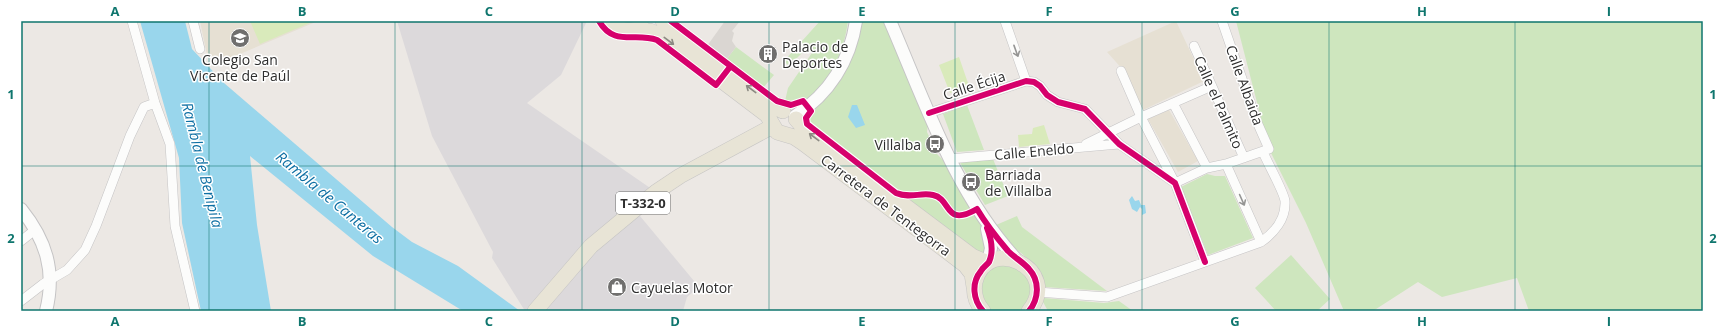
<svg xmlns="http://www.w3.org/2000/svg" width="1724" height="332" font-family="'Open Sans',sans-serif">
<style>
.industrial{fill:#dcd9db}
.education{fill:#e6e0d3}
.green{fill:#cee6be}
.pitch{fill:#d9eabb}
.plaza{fill:#dad6d2}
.water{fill:#99d6ec}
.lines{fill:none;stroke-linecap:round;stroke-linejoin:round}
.minor-casing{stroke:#c5c4c5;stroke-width:10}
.tertiary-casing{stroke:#c5c4c5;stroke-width:14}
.primary-casing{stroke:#c6c5c4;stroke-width:16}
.minor{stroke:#fcfcfb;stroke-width:9}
.tertiary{stroke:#fcfcfb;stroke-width:12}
.primary{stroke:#e8e4d6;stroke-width:15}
.cycleway-casing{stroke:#fff;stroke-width:8}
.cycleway{stroke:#d6006c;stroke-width:6}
.oneway{stroke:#8b8982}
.oneway2{stroke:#959594}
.grid{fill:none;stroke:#0f766e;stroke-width:1;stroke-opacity:0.55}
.labels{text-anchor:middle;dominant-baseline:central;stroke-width:3;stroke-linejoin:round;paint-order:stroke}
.shield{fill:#fff;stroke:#6d6d6d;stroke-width:1}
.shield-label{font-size:13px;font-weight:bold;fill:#2e2e2e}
.poi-label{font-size:14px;fill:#2e2e2e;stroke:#fff;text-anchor:start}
.street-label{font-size:14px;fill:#2e2e2e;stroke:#fff}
.water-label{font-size:15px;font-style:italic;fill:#0d6fa3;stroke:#fff}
.neatline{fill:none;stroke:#0f766e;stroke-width:1.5}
.grid-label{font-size:13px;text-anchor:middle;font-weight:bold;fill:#0f766e}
</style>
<rect width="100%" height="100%" fill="#ece8e4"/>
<path class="industrial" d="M397,21h190l-26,54 -34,28 129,89 -21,18 64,77 -12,10 -4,14h-158l-33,-53 1,-6 -61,-116z"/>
<path class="education" d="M200,21h118l-97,41 -14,-7z
M1176,21l28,60 -61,29 -18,-38 -18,-20z
M1169,110l29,51 -20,11 -30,-53z"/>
<path class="green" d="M820,21h28c-4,30 -16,60 -41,78l-4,-1 -8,3h-10l3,-13 26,-38 -5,-4 -20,20 -5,-5z
M859,21h24l45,102 -1,9 10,22 7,7 9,19 23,27c-26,14 -23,-3 -40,-14l-21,1 -17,-3 -89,-69v-5c4,-3 6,-8 10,-12 28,-28 34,-45 40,-84z
M1236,21h467v290h-174l-12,-33 -75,19 -24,-15 -45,29h-29l-38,-88 -37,-74z
M736,47l38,28 -11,13 -37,-28z
M967,105l17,45 -27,2 -14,-38z
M993,159l15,37 -23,9 -26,-44z
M1207,174l8,2h10l28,62 -45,17 -27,-68z
M902,195l13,2 19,-2c19,10 14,31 43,14l21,50 36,18 -5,34h-46l-9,-30z
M1017,216l5,11 85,64 -63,-4 -10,-23 -26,-22 -12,-17z
M1291,255l39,44 -13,12h-41l-21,-23z
M1044,298l60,5 15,-2 14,10h-85l-5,-9z"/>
<path class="pitch" d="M250,21h62v1l-52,22z
M959,57l10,29 -19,7 -11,-28z
M1044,125l6,19 -31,3 -1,-12 14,-1 1,-6z"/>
<path class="plaza" d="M725,21h15l-8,10 2,2 -2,8 4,6 -10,13 -19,-14z"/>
<path class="water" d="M140,21h45l7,28 32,34 168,144 20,15 46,24 62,45h-57l-90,-55 -123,-100 7,69 14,86h-70l-19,-88 -3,-65z
M852,105h5l8,20 -9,3 -8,-11z
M1132,196l3,5 4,-1 2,5h4l1,8 -4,2v-6l-2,-2 -3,5 -5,-3 -3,-9z"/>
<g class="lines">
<g class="minor-casing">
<path id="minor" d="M132,21l23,82 15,41 5,82 20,85
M193,21l7,28
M1005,21l21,60
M1194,46l50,112
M1121,71l20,46 34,66 32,-15 19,-4 43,-15 -12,-27 -35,-101
M1173,103l34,65
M929,113l97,-32 8,1 6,4 7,9 11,7 27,7 34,35 56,39 30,79
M1086,144l55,-27 71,-31
M949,159l170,-15
M1226,164l35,78
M21,241l15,-12
M1037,292l70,5 154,-55c13,-9 25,-23 24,-41 -1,-9 -18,-39 -22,-49
M21,301l22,-17 24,-14 18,-20 11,-24 34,-90 14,-29 11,-4"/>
</g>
<g class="tertiary-casing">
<path id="tertiary" d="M890,21c36,83 65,173 128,240
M795,116c34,-22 55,-55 61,-95
M21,209c25,31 35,62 25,102
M987,229l4,19 -3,15"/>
</g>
<g class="primary-casing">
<path id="primary" d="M608,21c10,9 22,12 34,6
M663,21l110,85 10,5
M633,30l17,1 14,6 103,78 10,17 17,5 9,6 162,122 7,9 2,13
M796,119l12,14 164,123 16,7
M535,311l56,-65 65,-54 24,-16 93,-50
M983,311c-7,-8 -10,-18 -8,-29 12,-49 88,-13 54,29"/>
</g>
<use href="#minor" class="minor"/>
<use href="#tertiary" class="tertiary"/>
<use href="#primary" class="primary"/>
<g class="cycleway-casing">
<path id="cycleway" d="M599,21c15,26 36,11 58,19l59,45 14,-18
M671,21l106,80 14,4 12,-4 8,10 -5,7 1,6 89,69c15,6 24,-1 37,2 19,4 11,33 44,14 9,15 20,29 31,42 7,7 15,11 21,18 11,12 10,30 0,42
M929,113l97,-32 8,1 6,4 7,9 11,7 27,7 34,35 56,39 30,79
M983,311c-10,-11 -12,-28 -2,-40 2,-4 6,-6 8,-9 5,-11 2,-24 -2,-34"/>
</g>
<use href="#cycleway" class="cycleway"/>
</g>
<defs><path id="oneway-shaft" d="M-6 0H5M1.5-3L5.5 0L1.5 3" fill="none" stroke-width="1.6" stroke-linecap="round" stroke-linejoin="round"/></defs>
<g class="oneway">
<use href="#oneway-shaft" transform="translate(669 41) rotate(37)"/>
<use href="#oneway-shaft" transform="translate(751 89) rotate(-143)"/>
<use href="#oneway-shaft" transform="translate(814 137) rotate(-143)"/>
</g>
<g class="oneway2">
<use href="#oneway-shaft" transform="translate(1016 51) rotate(70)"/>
<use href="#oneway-shaft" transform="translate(1242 200) rotate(66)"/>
</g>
<path class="grid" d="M209,21v290M395,21v290M582,21v290M769,21v290M955,21v290M1142,21v290M1329,21v290M1515,21v290M21,166h1682"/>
<defs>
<g id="school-disc" transform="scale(1)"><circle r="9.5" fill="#706f6e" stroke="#fff"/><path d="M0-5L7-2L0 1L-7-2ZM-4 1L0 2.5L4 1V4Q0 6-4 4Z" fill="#fff"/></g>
<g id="building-disc" transform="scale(1)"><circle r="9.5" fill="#706f6e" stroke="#fff"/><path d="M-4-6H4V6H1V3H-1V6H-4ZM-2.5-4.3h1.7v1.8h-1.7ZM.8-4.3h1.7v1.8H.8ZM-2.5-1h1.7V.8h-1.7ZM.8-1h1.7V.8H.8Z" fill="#fff"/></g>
<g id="bus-disc" transform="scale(1)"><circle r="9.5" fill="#706f6e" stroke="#fff"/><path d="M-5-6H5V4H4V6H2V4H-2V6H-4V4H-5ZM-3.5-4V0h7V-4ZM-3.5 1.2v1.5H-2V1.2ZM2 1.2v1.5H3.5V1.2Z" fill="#fff"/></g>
<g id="shop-disc" transform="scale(1)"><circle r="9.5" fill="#706f6e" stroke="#fff"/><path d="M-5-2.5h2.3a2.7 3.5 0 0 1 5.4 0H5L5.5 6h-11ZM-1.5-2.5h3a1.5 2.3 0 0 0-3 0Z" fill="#fff"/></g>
</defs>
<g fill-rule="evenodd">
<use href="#school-disc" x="240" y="38"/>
<use href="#building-disc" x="768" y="54"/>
<use href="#bus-disc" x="935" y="144"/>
<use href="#bus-disc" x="971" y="182"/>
<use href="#shop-disc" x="617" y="287"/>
</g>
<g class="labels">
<rect class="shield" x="616" y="192" width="54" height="22" rx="3"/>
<g class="shield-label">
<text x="643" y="203">T-332-0</text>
</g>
<g class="poi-label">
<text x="782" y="46">Palacio de<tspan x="782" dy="16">Deportes</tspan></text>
<text x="240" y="59" text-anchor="middle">Colegio San<tspan x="240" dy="16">Vicente de Paúl</tspan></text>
<text x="921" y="144" text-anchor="end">Villalba</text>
<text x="985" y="174">Barriada<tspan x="985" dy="16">de Villalba</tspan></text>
<text x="631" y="287">Cayuelas Motor</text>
</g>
<g class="street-label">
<text transform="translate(974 85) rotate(-18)">Calle Écija</text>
<text transform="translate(1245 85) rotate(70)">Calle Albaida</text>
<text transform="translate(1219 102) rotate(66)">Calle el Palmito</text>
<text transform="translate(1034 151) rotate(-5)">Calle Eneldo</text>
<text transform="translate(886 205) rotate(37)">Carretera de Tentegorra</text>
</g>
<g class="water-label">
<text transform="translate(203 165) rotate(76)">Rambla de Benipila</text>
<text transform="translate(330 197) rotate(40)">Rambla de Canteras</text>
</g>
</g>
<rect width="1724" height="332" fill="none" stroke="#ffffff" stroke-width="44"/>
<rect x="22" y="22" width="1680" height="288" class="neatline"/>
<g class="grid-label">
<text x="115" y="16">A</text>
<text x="302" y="16">B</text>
<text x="489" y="16">C</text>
<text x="675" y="16">D</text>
<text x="862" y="16">E</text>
<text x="1049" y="16">F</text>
<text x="1235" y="16">G</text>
<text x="1422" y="16">H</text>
<text x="1609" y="16">I</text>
<text x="11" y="99">1</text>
<text x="1713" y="99">1</text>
<text x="11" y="243">2</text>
<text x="1713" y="243">2</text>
<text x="115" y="326">A</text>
<text x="302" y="326">B</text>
<text x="489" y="326">C</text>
<text x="675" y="326">D</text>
<text x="862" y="326">E</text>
<text x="1049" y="326">F</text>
<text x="1235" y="326">G</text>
<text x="1422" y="326">H</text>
<text x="1609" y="326">I</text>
</g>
</svg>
